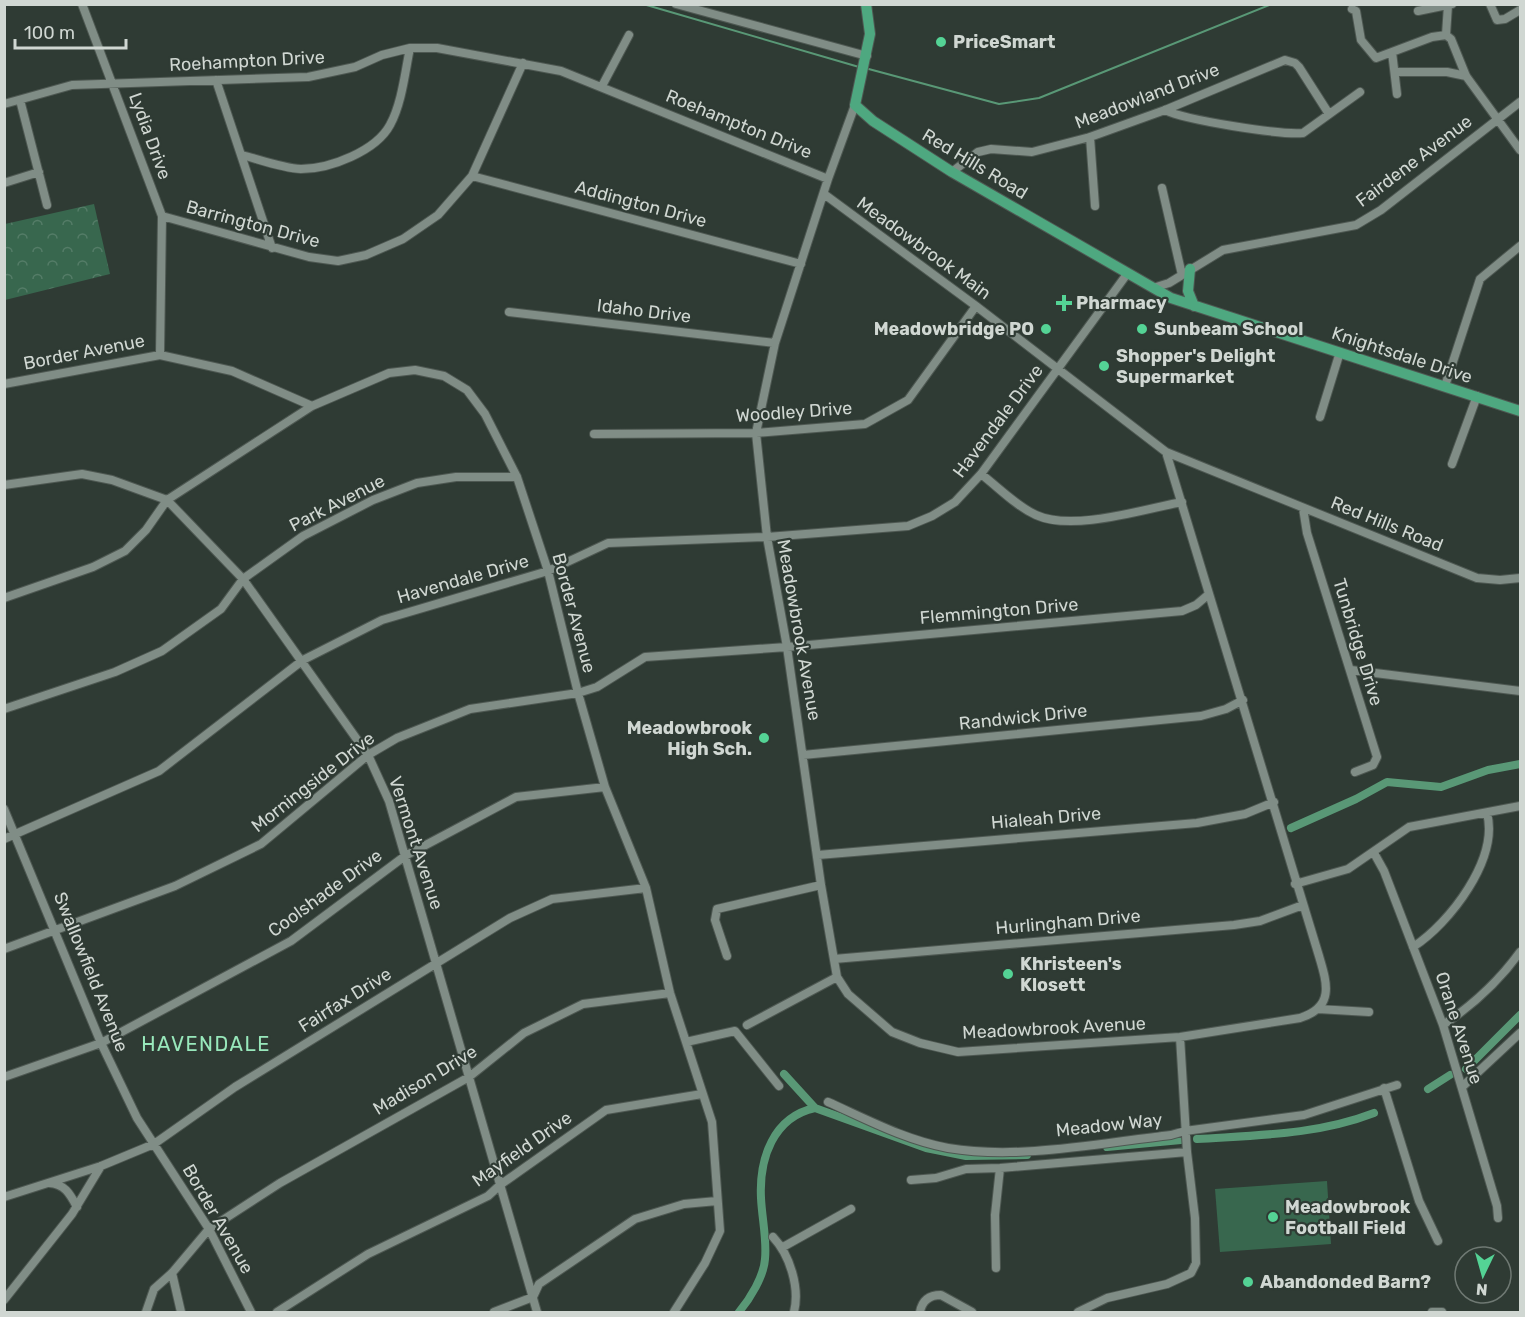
<svg xmlns="http://www.w3.org/2000/svg" width="1525" height="1317" font-family="Rubik,sans-serif">
<style>
.park{fill:url(#park-crowns)}
.pitch{fill:#38674e}
.lines{fill:none;stroke-linecap:round;stroke-linejoin:round}
.stream{stroke:#599876;stroke-width:2}
.canal{stroke:#599876;stroke-width:8}
.minor-casing{stroke:#4e5852;stroke-width:10}
.major-casing{stroke:#4e5852;stroke-width:12}
.minor{stroke:#808d86;stroke-width:8}
.major{stroke:#4ea880;stroke-width:10}
.poi-dot{fill:#54d395;stroke:#2f3b34;stroke-width:2}
.labels{text-anchor:middle;dominant-baseline:central;stroke-width:4.5;stroke-linejoin:round;paint-order:stroke}
.poi-label{font-size:18px;font-weight:bold;fill:#d0d7d2;stroke:#2f3b34;text-anchor:start}
.street-label{font-size:18px;fill:#d0d7d2;stroke:#2f3b34}
.neighbourhood-label{font-size:20px;letter-spacing:1.5px;fill:#98e8bb;stroke:#2f3b34}
</style>
<defs>
<pattern id="park-crowns" width="20" height="18" patternUnits="userSpaceOnUse" patternTransform="scale(1.5)"><rect width="20" height="18" fill="#38674e"/><path d="M2 6a3 3 0 1 1 6 0M12 15a3 3 0 1 1 6 0" fill="none" stroke="#547c67"/></pattern>
</defs>
<rect width="100%" height="100%" fill="#2f3b34"/>
<path class="park" d="M94,204l16,70 -105,26v-76z"/>
<path class="pitch" d="M1327,1181l4,63 -111,8 -5,-63z"/>
<g class="lines">
<path class="stream" d="M643,4l216,63
M865,68l134,36 40,-6 233,-94"/>
<path class="canal" d="M1291,828l65,-29 31,-17 54,5 47,-17 32,-6
M1466,1069l54,-54
M784,1074l31,34 111,40 40,8 61,-1
M1428,1089l22,-14
M1197,1139c61,-4 120,-4 177,-26
M1107,1147l74,-7
M739,1312c11,-13 25,-36 26,-53 2,-20 -3,-40 -4,-61 -2,-39 12,-81 54,-90"/>
<g class="minor-casing">
<path id="minor" d="M82,4l80,212 -2,139
M676,4l191,52
M1490,4l7,16 8,-1 15,-9
M1352,9l4,2 5,29 15,18 56,-21 14,-2 5,4 15,37 54,74
M1418,11l34,-7
M1446,35l2,-30
M1392,52l5,42
M1395,72h52l19,4
M216,80l56,168
M602,86l27,-51
M20,100l27,105
M4,104l68,-19 236,-8 47,-10 27,-12 28,-7h27l124,23 267,108
M855,105l-27,74 -53,164 -19,90 11,104 20,110 34,238 16,92 11,17 44,38 28,11 38,9 222,-15 120,-19c35,-11 27,-35 19,-62l-153,-504
M1165,110c20,10 114,25 138,23l57,-41
M1090,137l5,69
M242,155c19,5 40,13 59,14 29,0 75,-18 89,-44 12,-22 15,-53 20,-77
M952,172l26,-20 13,-3 41,3 58,-15 75,-27 120,-50 10,3 4,4 30,47
M472,176l329,88
M4,183l35,-11
M1162,188l20,87
M824,194l152,112 190,146 311,126 23,2 20,-2
M162,216l147,41 29,4 28,-6 37,-16 35,-24 34,-39 51,-113
M1153,288l16,-5 54,-33 133,-25 25,-15 139,-108
M509,312l266,31
M4,384l156,-29 72,16 80,35 77,-33 26,-3 29,6 23,14 18,24 32,63 31,94 30,122 27,94 41,101 24,105 42,129 8,109 -15,32 -31,49
M1445,386l35,-107 40,-33
M1320,417l20,-65
M594,434l162,-1 109,-9 43,-24 68,-94
M1452,464l25,-68
M981,474c17,13 35,32 55,41 37,17 108,-6 146,-13
M4,485l78,-11 30,6 55,20 76,79 125,176 21,46 148,511
M1303,508l4,25 70,224 -4,8 -18,7
M4,598l89,-31 32,-16 21,-21 21,-30 145,-94
M1351,670l169,21
M4,709l111,-37 47,-21 59,-42 22,-30 60,-43 70,-36 44,-17 39,-6h61
M803,755l398,-39 25,-7 17,-9
M4,809l97,234 36,75 72,111 42,83
M4,839l155,-68 144,-111 79,-40 166,-49 60,-28 159,-6 141,-11 24,-10 23,-14 26,-28 146,-200
M1374,853l10,18 59,154 54,181 1,12
M818,855l379,-32 48,-9 29,-12
M1295,884l53,-15 61,-42 111,-21
M1413,947c37,-24 86,-88 74,-134
M4,949l171,-63 86,-42 107,-89 29,-17 73,-29 108,-16 19,-6 48,-30 142,-10 395,-36 14,-6 13,-11
M727,956l-12,-36 2,-11 104,-24
M834,959l400,-34 26,-4 43,-16
M1318,1009l51,3
M747,1025l90,-48
M1443,1025c30,-20 56,-44 77,-73
M686,1042l49,-11 44,55
M4,1077l97,-34 190,-102 114,-85 111,-59 89,-10
M1462,1087l58,-54
M1384,1088l35,113 19,40
M828,1102c38,17 77,38 120,46 71,12 152,-5 223,-13l14,-4 119,-16 93,-30
M911,1180l25,-2 30,-9 34,-1 187,-16
M49,1183c16,1 21,11 28,24
M4,1197l97,-31 53,-22 81,-57 275,-169 42,-19 94,-11
M773,1237c17,18 27,51 21,75
M783,1247l68,-38
M996,1268l-1,-53 5,-47
M172,1273l9,39
M4,1300l68,-86 29,-48
M146,1312l8,-23 18,-16 37,-44 71,-46 189,-106 55,-44 59,-29 87,-11
M277,1312l91,-58 120,-58 12,-11 106,-75 96,-16
M494,1312l39,-15 6,-13 96,-65 49,-15 33,-3
M920,1312c2,-11 9,-17 21,-17l31,17
M1078,1312l29,-14 60,-14 24,-11 5,-10 -1,-45 -8,-66 -7,-115
M1432,1312h10"/>
</g>
<g class="major-casing">
<path id="major" d="M866,4l4,30 -15,71 18,16 79,51 219,126 349,113
M1190,269l-2,22 6,15"/>
</g>
<use href="#minor" class="minor"/>
<use href="#major" class="major"/>
</g>
<g class="poi-dot">
<circle cx="941" cy="42" r="6"/>
<path d="M1061 294h6v6h6v6h-6v6h-6v-6h-6v-6h6z"/>
<circle cx="1046" cy="329" r="6"/>
<circle cx="1142" cy="329" r="6"/>
<circle cx="1104" cy="366" r="6"/>
<circle cx="764" cy="738" r="6"/>
<circle cx="1008" cy="974" r="6"/>
<circle cx="1273" cy="1217" r="6"/>
<circle cx="1248" cy="1282" r="6"/>
</g>
<g class="labels">
<g class="poi-label">
<text x="953" y="42">PriceSmart</text>
<text x="1076" y="303">Pharmacy</text>
<text x="1034" y="329" text-anchor="end">Meadowbridge PO</text>
<text x="1154" y="329">Sunbeam School</text>
<text x="1116" y="356">Shopper's Delight<tspan x="1116" dy="21">Supermarket</tspan></text>
<text x="752" y="728" text-anchor="end">Meadowbrook<tspan x="752" dy="21">High Sch.</tspan></text>
<text x="1020" y="964">Khristeen's<tspan x="1020" dy="21">Klosett</tspan></text>
<text x="1285" y="1207">Meadowbrook<tspan x="1285" dy="21">Football Field</tspan></text>
<text x="1260" y="1282">Abandonded Barn?</text>
</g>
<g class="street-label">
<text transform="translate(247 61) rotate(-3)">Roehampton Drive</text>
<text transform="translate(1147 96) rotate(-21)">Meadowland Drive</text>
<text transform="translate(739 124) rotate(22)">Roehampton Drive</text>
<text transform="translate(150 136) rotate(70)">Lydia Drive</text>
<text transform="translate(1414 161) rotate(-37)">Fairdene Avenue</text>
<text transform="translate(975 164) rotate(31)">Red Hills Road</text>
<text transform="translate(641 204) rotate(15)">Addington Drive</text>
<text transform="translate(253 224) rotate(15)">Barrington Drive</text>
<text transform="translate(924 248) rotate(36)">Meadowbrook Main</text>
<text transform="translate(644 311) rotate(7)">Idaho Drive</text>
<text transform="translate(84 352) rotate(-11)">Border Avenue</text>
<text transform="translate(1402 355) rotate(18)">Knightsdale Drive</text>
<text transform="translate(794 412) rotate(-4)">Woodley Drive</text>
<text transform="translate(998 421) rotate(-53)">Havendale Drive</text>
<text transform="translate(337 503) rotate(-27)">Park Avenue</text>
<text transform="translate(1387 524) rotate(22)">Red Hills Road</text>
<text transform="translate(463 579) rotate(-16)">Havendale Drive</text>
<text transform="translate(999 611) rotate(-5)">Flemmington Drive</text>
<text transform="translate(574 613) rotate(75)">Border Avenue</text>
<text transform="translate(799 630) rotate(80)">Meadowbrook Avenue</text>
<text transform="translate(1358 642) rotate(73)">Tunbridge Drive</text>
<text transform="translate(1023 717) rotate(-6)">Randwick Drive</text>
<text transform="translate(313 782) rotate(-38)">Morningside Drive</text>
<text transform="translate(1046 818) rotate(-5)">Hialeah Drive</text>
<text transform="translate(416 843) rotate(72)">Vermont Avenue</text>
<text transform="translate(325 893) rotate(-36)">Coolshade Drive</text>
<text transform="translate(1068 922) rotate(-5)">Hurlingham Drive</text>
<text transform="translate(91 972) rotate(68)">Swallowfield Avenue</text>
<text transform="translate(345 1000) rotate(-32)">Fairfax Drive</text>
<text transform="translate(1054 1028) rotate(-3)">Meadowbrook Avenue</text>
<text transform="translate(1459 1028) rotate(72)">Orane Avenue</text>
<text transform="translate(425 1080) rotate(-31)">Madison Drive</text>
<text transform="translate(1109 1125) rotate(-6)">Meadow Way</text>
<text transform="translate(522 1149) rotate(-35)">Mayfield Drive</text>
<text transform="translate(218 1219) rotate(60)">Border Avenue</text>
</g>
<g class="neighbourhood-label">
<text x="206" y="1044">HAVENDALE</text>
</g>
</g>
<rect width="1525" height="1317" fill="none" stroke="#d0d7d2" stroke-width="12"/>
<g transform="translate(1483 1275) rotate(185)"><circle r="28" fill="#2f3b34" stroke="#6f7973" stroke-width="1.5"/>
<path d="M0-4.5L10 22L0 15L-10 22Z" fill="#54d395"/>
<text y="-9" font-size="16" font-weight="bold" text-anchor="middle" fill="#d0d7d2">N</text>
</g>
<path d="M15 39v9h111v-9" fill="none" stroke="#d0d7d2" stroke-width="3"/>
<text x="24" y="39" font-size="18" fill="#d0d7d2" stroke="#2f3b34" stroke-width="4.5" paint-order="stroke">100 m</text>
</svg>
